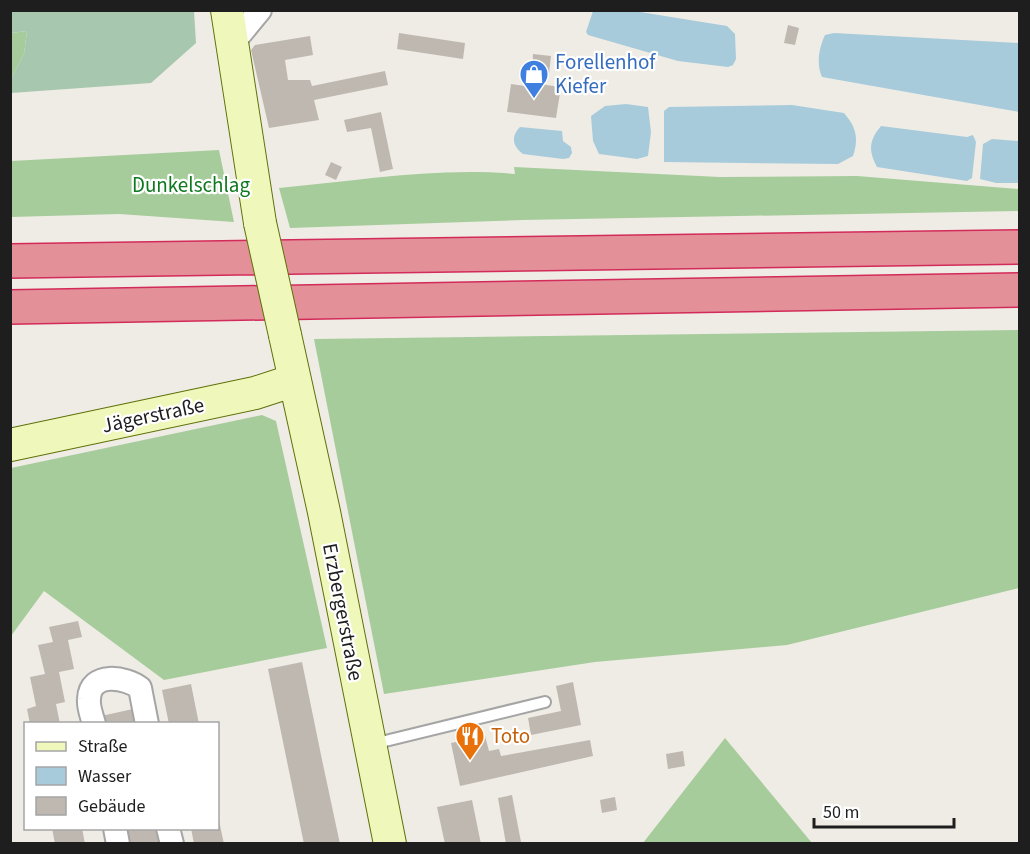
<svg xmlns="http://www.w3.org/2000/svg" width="1030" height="854" font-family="'Source Sans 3',sans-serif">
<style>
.forest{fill:#a6cc9b}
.cemetery{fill:#a7c7ae}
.water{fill:#a7cbdb}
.building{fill:#bfb8b1}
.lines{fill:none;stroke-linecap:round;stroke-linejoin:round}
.lane-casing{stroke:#a5a5a5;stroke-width:14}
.street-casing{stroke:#a5a5a5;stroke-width:26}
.secondary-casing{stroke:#5f7109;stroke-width:34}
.highway-casing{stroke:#d32b59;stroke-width:36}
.lane{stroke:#fff;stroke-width:10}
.street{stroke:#fff;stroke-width:22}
.secondary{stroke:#f0f7bb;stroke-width:32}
.highway{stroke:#e39099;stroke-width:33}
.secondary-bridge-casing{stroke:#5f7109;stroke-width:34;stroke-linecap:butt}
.secondary-bridge{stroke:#f0f7bb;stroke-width:32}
.labels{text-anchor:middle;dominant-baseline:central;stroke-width:4.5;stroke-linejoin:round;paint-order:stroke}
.shop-label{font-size:21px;fill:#366cbe;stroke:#fff;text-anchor:start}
.park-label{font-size:21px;fill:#107920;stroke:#fff}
.street-label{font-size:21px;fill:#1e1e1e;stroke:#fff}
.food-label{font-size:21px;fill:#c56008;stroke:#fff;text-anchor:start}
</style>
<rect width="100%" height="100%" fill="#efece5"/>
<path class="forest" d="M27,31l-3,23 -13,25v-46z
M219,150l15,72 -115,-8 -108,3v-56z
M514,167l206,10 137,-1 162,13v22l-497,9 -232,8 -11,-40c79,-7 156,-21 236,-14z
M1019,330v258l-232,57 -192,17 -211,32 -70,-355z
M262,415l14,6 51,227 -163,32 -120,-89 -33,45v-168z
M725,738l87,105h-169z"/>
<path class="cemetery" d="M11,10l183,1 2,32 -45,40 -140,10v-14l13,-25 3,-23 -16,2z"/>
<path class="water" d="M593,11h41l93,15 8,8 1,25 -3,6 -5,2 -50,-6 -90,-26 -2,-3z
M834,33l185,10v69l-197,-35c-6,-13 -3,-29 3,-42z
M626,104l22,3 3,25 -3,24 -11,3 -38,-5 -6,-13 -2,-25 14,-10z
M792,105l52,8c12,14 15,25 9,43l-15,8 -174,-2v-51l5,-4z
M881,126l86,11 6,-2 3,7 -4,36 -5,3 -90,-14c-9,-16 -8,-27 4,-41z
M520,127l42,4 1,10 8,6 1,6 -3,5 -6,1 -40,-5c-11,-8 -12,-18 -3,-27z
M992,139l27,2v42h-23l-16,-4 3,-35z"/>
<path class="building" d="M788,25l11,3 -4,17 -11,-2z
M399,33l66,10 -2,16 -66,-10z
M310,36l3,19 -28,5 3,20h22l2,6 73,-15 3,14 -74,15 5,20 -50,8 -18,-78 4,-5z
M533,54l18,2 -2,17 -17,-1z
M525,82l36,5 -5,31 -49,-6 4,-28 14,2z
M381,112l12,57 -13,3 -9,-44 -24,4 -3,-12z
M331,162l11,5 -6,13 -11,-5z
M78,621l4,16 -14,3 6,29 -15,3 6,30 -9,2 4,20h-30l-3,-15 9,-3 -6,-29 15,-3 -7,-29 15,-3 -4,-15z
M302,662l19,93 19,89h-36l-36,-175z
M573,682l8,43 -50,10 -3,-17 33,-7 -5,-25z
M191,684l8,40h-30l-7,-34z
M133,709l3,15h-33l-2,-8z
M485,736l4,15 10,-2 2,7 89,-16 3,16 -133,30 -9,-43z
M683,751l2,15 -17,3 -2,-15z
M512,795l9,47 -15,2 -8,-46z
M615,797l2,13 -15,3 -2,-13z
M472,800l9,44h-36l-8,-37z
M218,816l6,28h-30l-3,-16h27z
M52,828h30l3,16h-30z
M124,828h34l3,16h-34z"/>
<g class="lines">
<g class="lane-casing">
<path id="lane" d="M373,744l172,-42"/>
</g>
<g class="street-casing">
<path id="street" d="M232,44l28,-34
M94,724c-2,-8 -6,-17 -5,-25 1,-28 37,-22 51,-11l7,36
M115,828l3,16
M168,828l4,16"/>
</g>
<g class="secondary-casing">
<path id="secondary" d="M227,10l33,213
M285,335l39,177 66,332
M10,445l245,-52 40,-13"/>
</g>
<g class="highway-casing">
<path id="highway" d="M10,261l1010,-14
M10,307l1010,-17"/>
</g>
<use href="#lane" class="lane"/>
<use href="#street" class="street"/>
<use href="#secondary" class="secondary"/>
<use href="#highway" class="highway"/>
<g class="secondary-bridge-casing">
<path id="secondary-bridge" d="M260,223l25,112"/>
</g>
<use href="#secondary-bridge" class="secondary-bridge"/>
</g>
<defs>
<g id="shop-pin" transform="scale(1.5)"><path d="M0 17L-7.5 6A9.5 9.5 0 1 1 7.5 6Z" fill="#3f7fe0" stroke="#fff"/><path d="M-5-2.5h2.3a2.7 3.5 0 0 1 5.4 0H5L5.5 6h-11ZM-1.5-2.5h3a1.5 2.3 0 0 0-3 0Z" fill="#fff"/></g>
<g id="restaurant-pin" transform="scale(1.5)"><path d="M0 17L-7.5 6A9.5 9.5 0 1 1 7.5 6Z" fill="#e8710a" stroke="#fff"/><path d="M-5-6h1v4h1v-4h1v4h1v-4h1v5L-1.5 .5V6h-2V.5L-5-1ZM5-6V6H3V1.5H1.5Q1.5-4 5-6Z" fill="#fff"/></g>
</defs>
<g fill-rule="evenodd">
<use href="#shop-pin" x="534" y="74"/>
<use href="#restaurant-pin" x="470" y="736"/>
</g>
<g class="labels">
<g class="shop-label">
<text x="555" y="62">Forellenhof<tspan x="555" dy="24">Kiefer</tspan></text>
</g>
<g class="park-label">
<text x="191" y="185">Dunkelschlag</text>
</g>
<g class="street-label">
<text transform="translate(153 415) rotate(-12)">Jägerstraße</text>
<text transform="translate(343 612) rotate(79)">Erzbergerstraße</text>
</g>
<g class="food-label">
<text x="491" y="736">Toto</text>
</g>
</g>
<rect width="1030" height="854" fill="none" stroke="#1e1e1e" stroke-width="24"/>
<rect x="24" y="722" width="195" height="108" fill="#ffffff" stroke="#a5a5a5" stroke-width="1.5"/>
<rect x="36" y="742" width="30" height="9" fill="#f0f7bb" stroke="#a5a5a5" stroke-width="1.5"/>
<text x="78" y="752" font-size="18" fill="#1e1e1e">Straße</text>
<rect x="36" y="767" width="30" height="18" fill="#a7cbdb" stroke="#a5a5a5" stroke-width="1.5"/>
<text x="78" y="782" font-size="18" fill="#1e1e1e">Wasser</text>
<rect x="36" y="797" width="30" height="18" fill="#bfb8b1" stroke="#a5a5a5" stroke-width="1.5"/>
<text x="78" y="812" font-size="18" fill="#1e1e1e">Gebäude</text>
<path d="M814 818v9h140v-9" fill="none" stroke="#1e1e1e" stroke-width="3"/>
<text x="823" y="818" font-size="18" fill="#1e1e1e" stroke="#ffffff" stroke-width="4.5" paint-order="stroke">50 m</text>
</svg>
